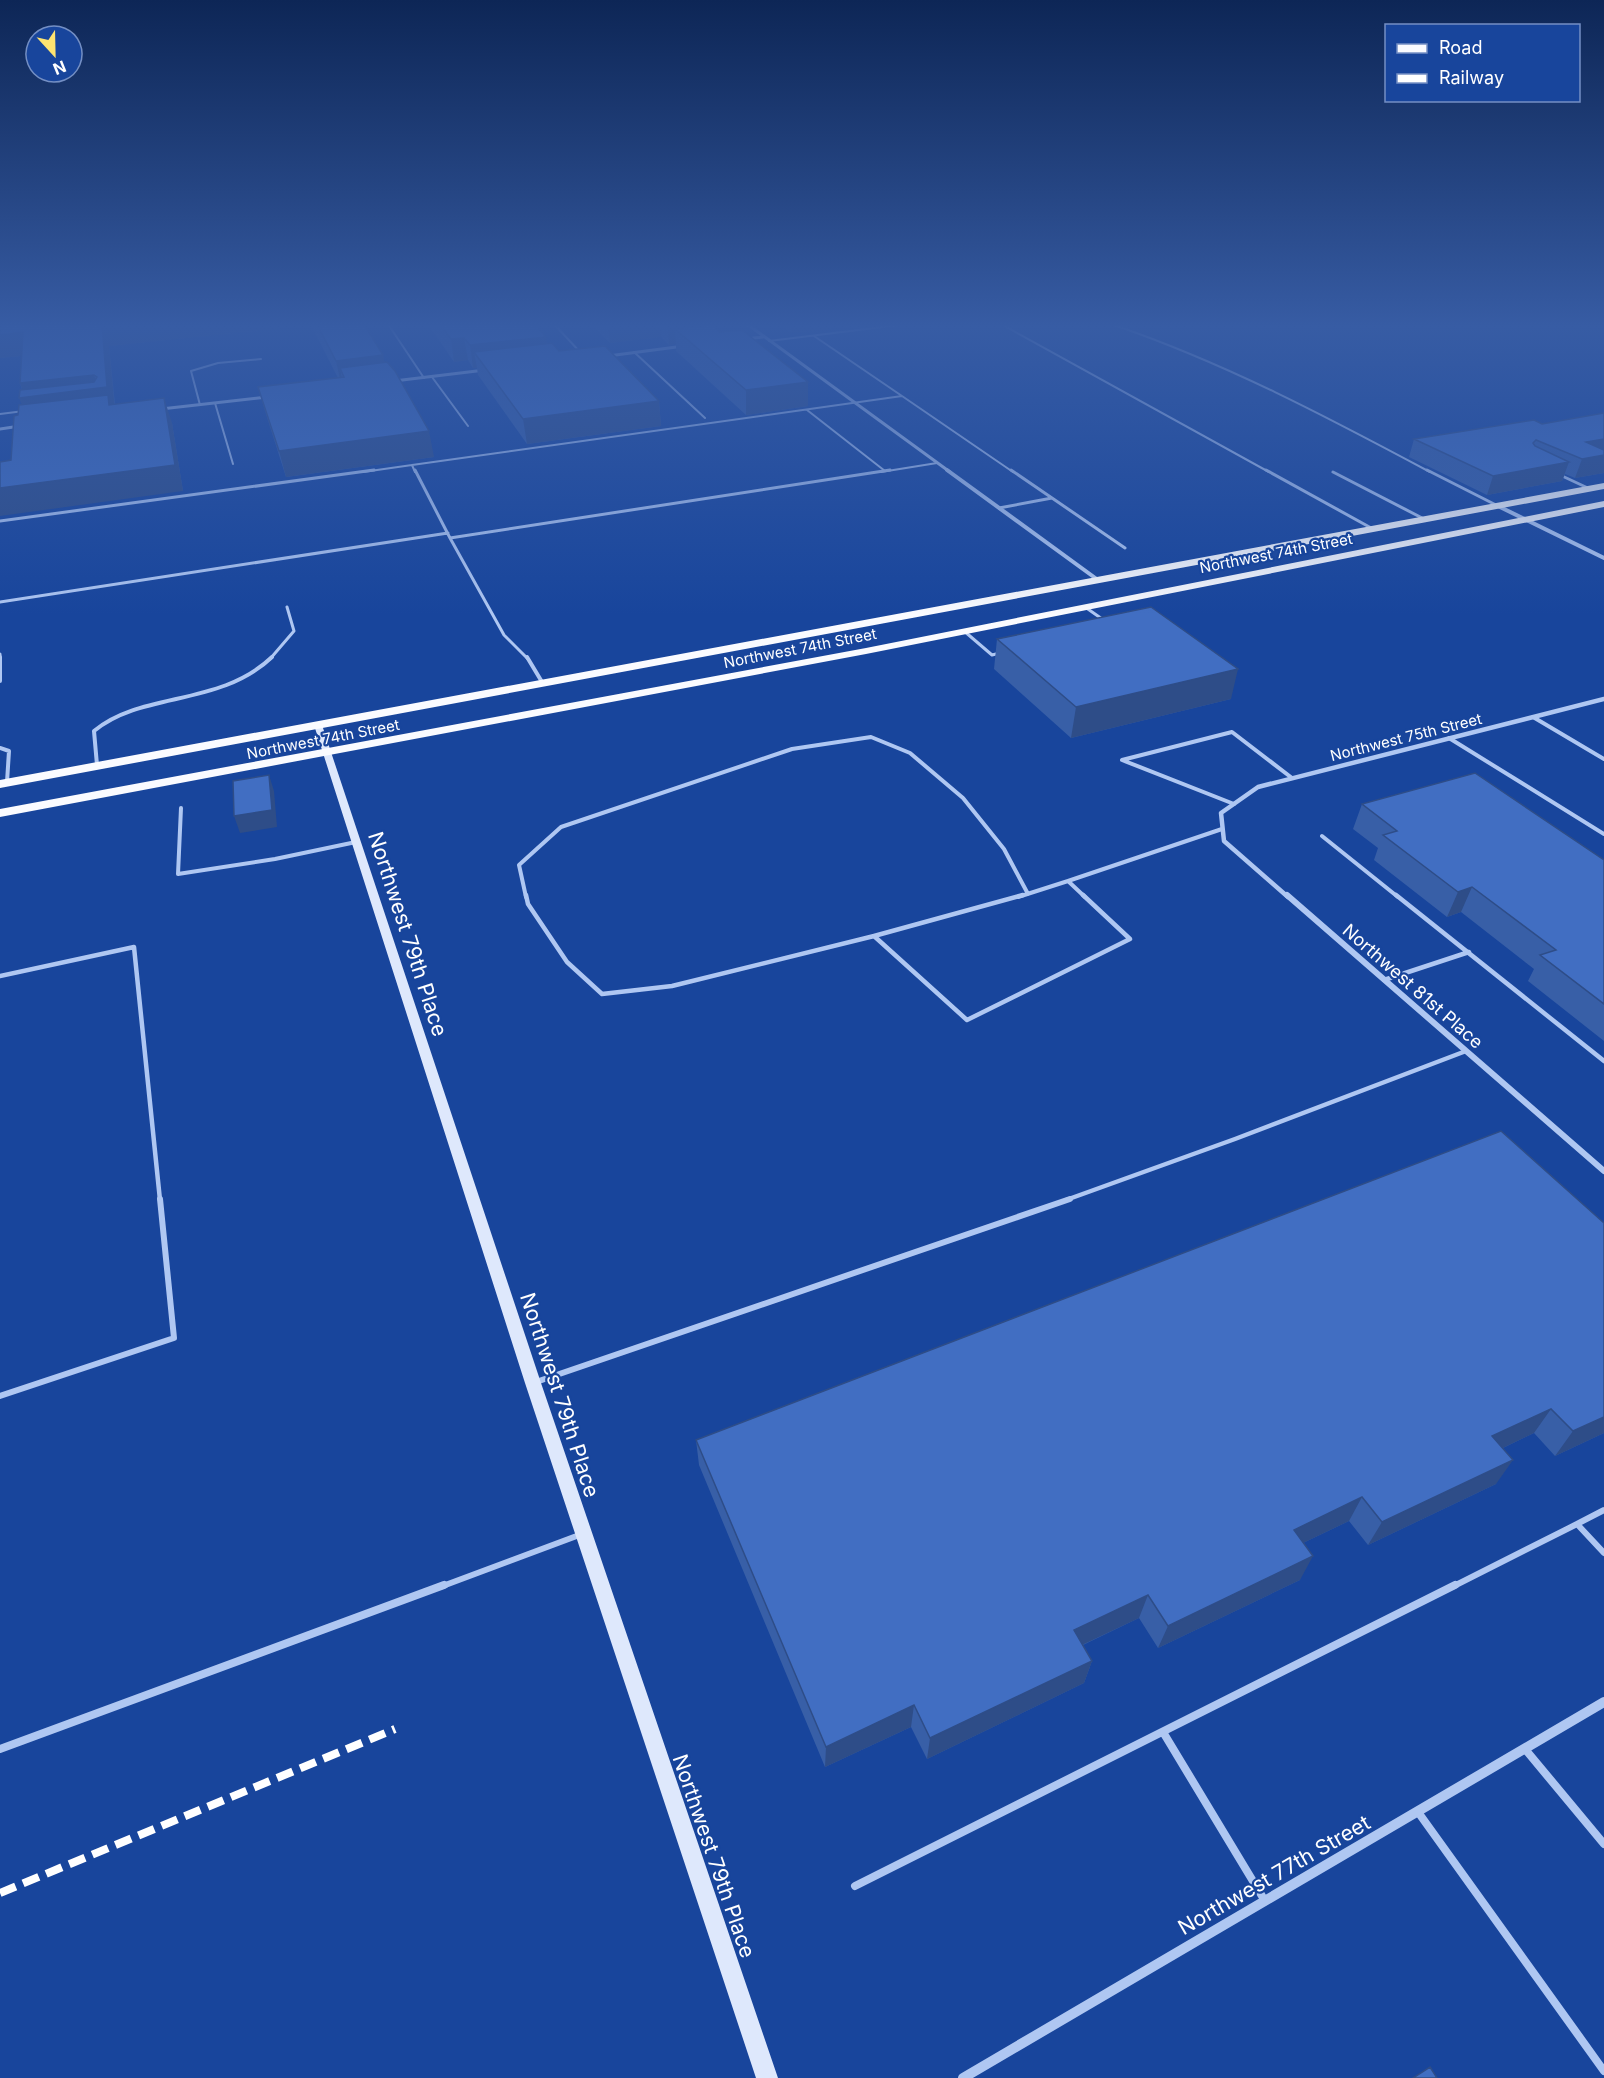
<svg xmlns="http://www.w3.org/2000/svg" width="1604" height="2078" font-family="Inter,sans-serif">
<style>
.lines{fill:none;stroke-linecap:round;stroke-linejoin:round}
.service-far5{stroke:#afc7f2;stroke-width:2}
.service-far4{stroke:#afc7f2;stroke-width:3}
.service-far3{stroke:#afc7f2;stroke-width:4}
.service-far2{stroke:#afc7f2;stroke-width:4.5}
.service-far1{stroke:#afc7f2;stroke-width:6}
.service{stroke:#afc7f2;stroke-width:8}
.minor-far4{stroke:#afc7f2;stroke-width:3}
.minor-far3{stroke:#afc7f2;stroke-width:4}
.minor-far2{stroke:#afc7f2;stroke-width:4.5}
.minor-far1{stroke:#afc7f2;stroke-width:6}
.minor{stroke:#afc7f2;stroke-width:10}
.secondary{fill:#dee8fc;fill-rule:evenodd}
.primary{fill:#fafbff;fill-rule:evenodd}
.rail{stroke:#fff;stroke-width:8;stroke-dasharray:17 8;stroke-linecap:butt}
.wall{fill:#385fa7}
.shaded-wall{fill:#2e4d88}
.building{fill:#416ec2;stroke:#2e4d88;stroke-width:1.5}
.labels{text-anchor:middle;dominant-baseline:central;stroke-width:4.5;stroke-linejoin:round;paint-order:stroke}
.far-street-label{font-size:15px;fill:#fff;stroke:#18459c}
.street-label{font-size:18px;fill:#fff;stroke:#18459c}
.near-street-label{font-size:21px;fill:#fff;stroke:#18459c}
</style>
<rect width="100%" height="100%" fill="#18459c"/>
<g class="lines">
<path class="service-far5" d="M388,324l36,54
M554,324l26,28
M1001,324l268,148
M1114,325c111,38 213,92 316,147
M769,341l138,-17
M634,352l71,66
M432,377l36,49
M902,396l111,76
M215,403l18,61
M200,405l-9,-34 27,-8 43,-4
M807,410l78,61
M0,414l24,-3
M363,472l49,-7
M415,472l-3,-7 490,-69 -88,-60
M881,472l56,-9"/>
<path class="service-far4" d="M415,470l35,68
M1266,470l107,59
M1427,470l71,36
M1333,472l93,48
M1560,475l30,14
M1052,498l73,50
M999,508l53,-10 -41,-28
M0,521l374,-51
M0,602l448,-69
M1085,607l20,14
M964,631l28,24 8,-2
M0,654v5
M270,659l24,-28 -7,-24
M528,659l-24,-24 -54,-97 440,-68"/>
<path class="service-far3" d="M0,657v24
M527,657l15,25
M1533,717l71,42
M1449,738l155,96
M0,748l9,3 -2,31
M97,765l-3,-34c48,-40 126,-24 178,-74
M1234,804l-112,-44 110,-28 60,46
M181,808l-3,66 97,-15 81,-17
M1322,836l76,61
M1068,881l17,16
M1068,881l154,-52
M526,897l-7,-32 42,-38 231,-78 79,-12 39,16 53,45 41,51 24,45
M1018,897l50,-16"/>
<path class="service-far2" d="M526,895l2,9 39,58 35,32 70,-8 202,-50
M1023,895l-149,41 93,84 163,-81 -47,-44
M1396,895l208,166
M0,976l134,-29 26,253
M1384,980l85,-28
M1066,1200l169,-61 231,-88"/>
<path class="service-far1" d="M536,1382l534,-183
M0,1396l174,-58 -14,-139
M1604,1510l-27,14 27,29
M440,1587l142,-53
M1452,1587l125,-63"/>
<path class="service" d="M1163,1732l102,169
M0,1749l444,-164
M1525,1749l79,95
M1418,1812l186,259
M855,1886l600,-301"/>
<path class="minor-far4" d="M747,324l203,148
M745,339l18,-2
M608,356l76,-10
M394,381l91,-11
M161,409l106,-12
M0,429l20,-3"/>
<path class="minor-far3" d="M947,470l151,110
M1498,506l106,52"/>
<path class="minor-far2" d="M1288,897l-64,-56 -3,-28 37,-26 346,-88"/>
<path class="minor-far1" d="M1287,895l317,276"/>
<path class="minor" d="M963,2078l641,-376"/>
<path class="secondary" d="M318,722l4,3 219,658 237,695h-22l-231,-695 -211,-658z"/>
<path class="primary" d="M1604,483v6l-1604,299v-8z
M1604,501v6l-738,147 -866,163v-8l866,-161z"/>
<path class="rail" d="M0,1893l395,-164"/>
</g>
<path class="wall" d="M0,324h364l70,133 -148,20 -21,-66 -7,-24 80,-9 -27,-53 -202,21 6,58 57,19 11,68 -172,-31 7,-45 4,-10v-15l-2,-7 2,-27 -22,2z
M428,324h107l12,20 12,7 100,50 2,25 -134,18 -49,-69 -1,-7h-4l-5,-8 -14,2z
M590,324h113v2l105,80 -62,9 -70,-64v-7l-7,1 -8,-8 -51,6z
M780,324h77v1l-65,8z
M1604,413v60l-29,5 -10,-4 -3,7 -75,14 -78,-38 5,-18 128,-15z
M997,639l234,60 -160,39 -77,-69z
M1362,804l242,56v181l-76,-60 6,-12 -73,-57 -14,5 -73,-57 4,-12 -25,-19z
M1604,1223v210l-49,23 -21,-23 -31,15 -7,36 -128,61 -19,-24 -46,22 -3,37 -142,68 -19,-30 -56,27 9,16 -8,22 -157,76 -16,-32 -86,40 -126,-302 -3,-25z"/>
<path class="shaded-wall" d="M0,324l23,8 8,23 -31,3z
M102,324h209v1l-202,21 6,65 -86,11 -10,-24 6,-1 -5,-14 74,-8 4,13z
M608,324h52l1,13 -51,6z
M668,324h35l1,16 -29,-11 1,15 -7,1z
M792,324h65v1l-65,8z
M546,337l3,22 -75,-7 3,16h-4l-3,-23z
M464,338l4,22 -14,2 -3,-23z
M383,355l5,23 -48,-10 3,16h-2l-5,-23z
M808,382v24l-62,9v-25z
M164,398l8,25 11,68 -183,25v-28z
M659,401l2,25 -134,18 -4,-25z
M429,431l5,26 -148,20 -7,-26z
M1604,439v34l-29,5 7,-19 4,-17z
M1569,462l-7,19 -75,14 6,-19z
M1238,669l-7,30 -160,39 5,-31z
M269,775l5,16 3,36 -37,6 -6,-17z
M1472,887l-11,25 -14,5 11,-25z
M1551,1409l-17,24 -58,28 16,-25z
M1604,1417v16l-49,23 18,-25z
M1513,1460l-17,24 -128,61 14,-23z
M1362,1497l-13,24 -67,32 12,-23z
M1313,1556l-13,24 -142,68 10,-22z
M1148,1595l-9,23 -72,34 7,-22z
M1092,1661l-8,22 -157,76 3,-21z
M914,1705l-3,22 -86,40 1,-20z"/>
<path class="building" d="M0,324h103h-1l5,63 -88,11 1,-8 74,-8 3,-5 -3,-2 -74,8 3,-51 -23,3z
M317,324h47l19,31 -47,6z
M440,324h95l11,13 -76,8 -6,-7 -13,1z
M711,325l9,7 22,-2 66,52 -62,8 -71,-61z
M552,343l7,8 46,-5 54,55 -136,18 -49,-67z
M387,362l8,9 34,60 -150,20 -21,-64 86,-10 -4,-9z
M108,395l1,10 55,-7 11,67 -175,23v-26l11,-2 3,-44 4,-1 1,-10z
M1604,413v26l-18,3 18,8v5l-22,4 -46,-19 -3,3 2,3 34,16 -76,14 -79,-37 120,-19 8,4z
M1151,607l87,62 -162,38 -79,-68z
M1475,773l129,87v144l-64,-49 16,-5 -84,-63 -14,5 -75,-57 14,-4 -35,-27z
M269,775l3,35 -38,6 -1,-35z
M1501,1131l103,92v194l-31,14 -22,-22 -59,27 21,24 -131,62 -20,-25 -68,33 19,26 -145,70 -20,-31 -74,35 18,31 -162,77 -16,-33 -88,42 -130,-307z
M1430,2067l7,11h-24z"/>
<linearGradient id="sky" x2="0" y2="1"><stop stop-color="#0d2656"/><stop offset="0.53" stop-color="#375ca4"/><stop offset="1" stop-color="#375ca4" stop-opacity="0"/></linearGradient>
<rect width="1604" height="615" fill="url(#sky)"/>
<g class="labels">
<g class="far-street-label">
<text transform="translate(1276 553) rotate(-11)">Northwest 74th Street</text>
<text transform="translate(800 648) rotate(-11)">Northwest 74th Street</text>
<text transform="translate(1406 737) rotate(-14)">Northwest 75th Street</text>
<text transform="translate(323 739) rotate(-11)">Northwest 74th Street</text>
</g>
<g class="street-label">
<text transform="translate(1413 986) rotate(41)">Northwest 81st Place</text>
</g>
<g class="near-street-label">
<text transform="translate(408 934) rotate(72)">Northwest 79th Place</text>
<text transform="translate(560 1395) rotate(72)">Northwest 79th Place</text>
<text transform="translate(714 1856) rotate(71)">Northwest 79th Place</text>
<text transform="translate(1274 1875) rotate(-30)">Northwest 77th Street</text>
</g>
</g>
<rect x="1385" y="24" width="195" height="78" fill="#18459c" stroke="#748fc4" stroke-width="1.5"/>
<rect x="1397" y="44" width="30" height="9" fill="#fafbff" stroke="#748fc4" stroke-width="1.5"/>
<text x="1439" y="54" font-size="18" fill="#ffffff">Road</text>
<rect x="1397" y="74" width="30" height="9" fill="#ffffff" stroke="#748fc4" stroke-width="1.5"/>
<text x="1439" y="84" font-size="18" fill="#ffffff">Railway</text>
<g transform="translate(54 54) rotate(158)"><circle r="28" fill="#18459c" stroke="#748fc4" stroke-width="1.5"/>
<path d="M0-4.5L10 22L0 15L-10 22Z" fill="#ffe470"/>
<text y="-9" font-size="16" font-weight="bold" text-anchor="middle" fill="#ffffff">N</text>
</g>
</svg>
